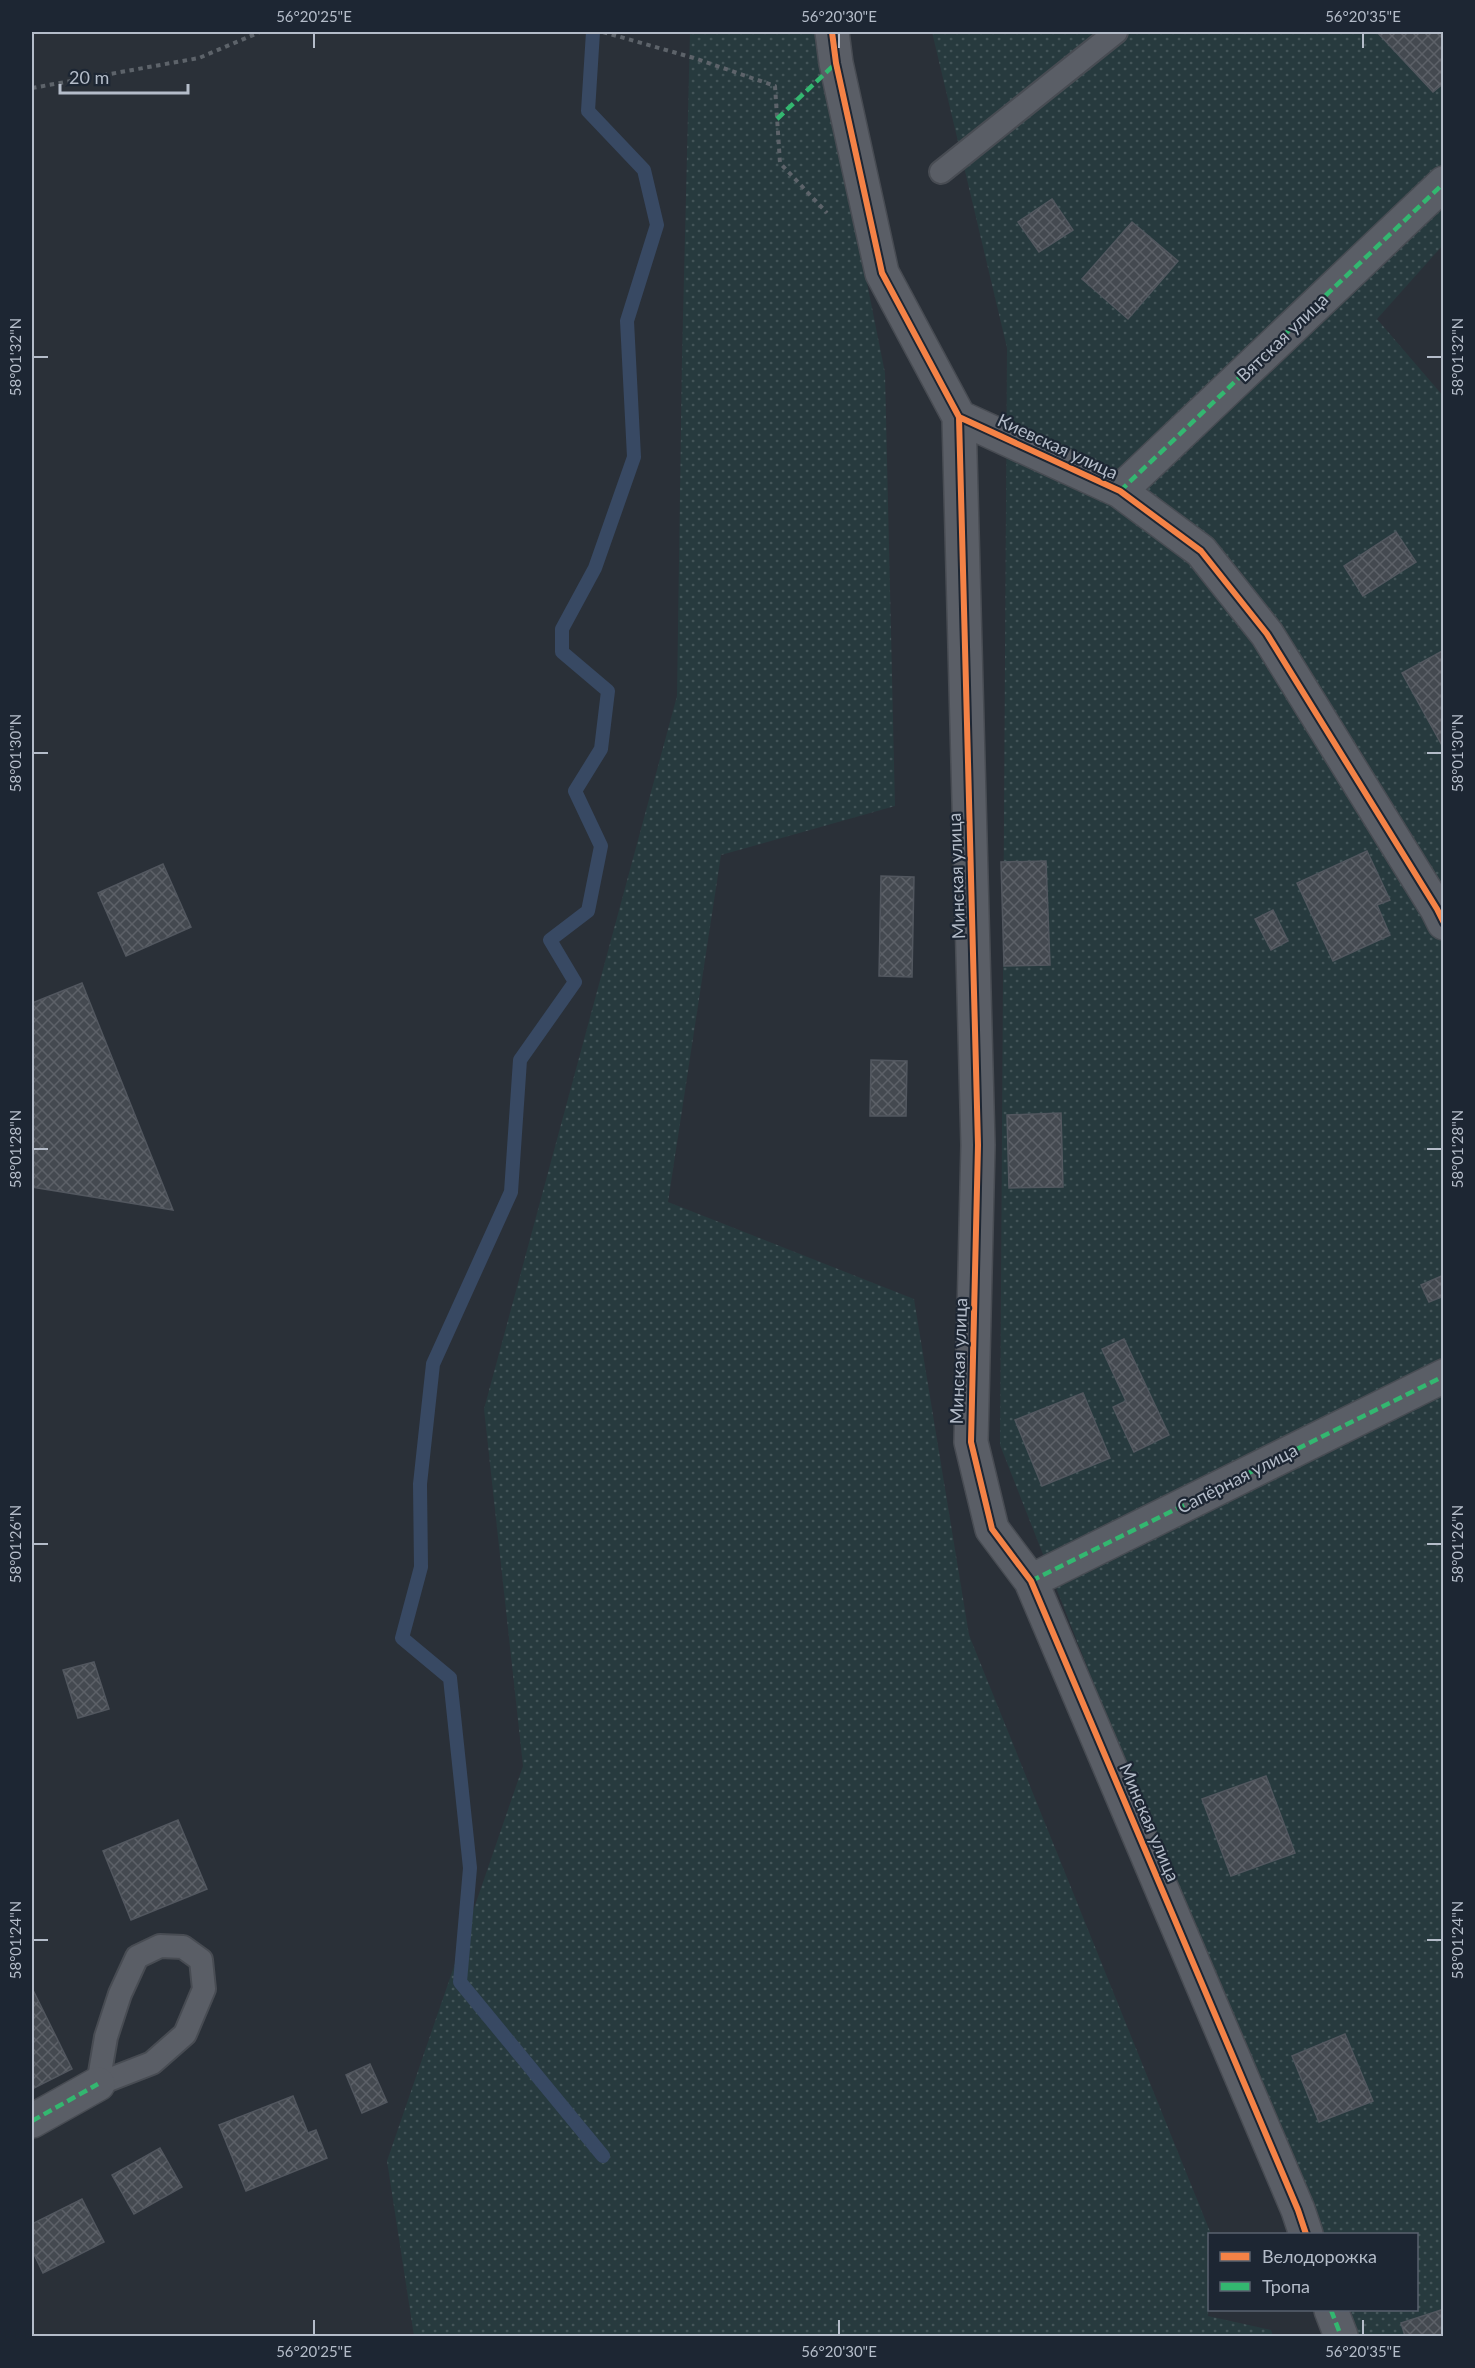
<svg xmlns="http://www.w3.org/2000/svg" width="1475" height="2368" font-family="Lato,sans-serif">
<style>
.grass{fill:url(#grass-dots)}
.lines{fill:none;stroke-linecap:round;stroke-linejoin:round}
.stream{stroke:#384963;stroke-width:14}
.building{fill:url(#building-cross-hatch);stroke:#52575f;stroke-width:1.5}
.lane-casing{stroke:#484c53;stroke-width:26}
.street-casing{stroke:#484c53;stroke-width:36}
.path{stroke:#5d636a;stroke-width:4;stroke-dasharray:4.5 4.5;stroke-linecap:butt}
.lane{stroke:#5a5e66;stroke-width:22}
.street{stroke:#5a5e66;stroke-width:33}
.quiet{stroke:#33b770;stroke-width:4.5;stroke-dasharray:9 4.5;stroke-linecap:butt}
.cycleway-casing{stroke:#1d2633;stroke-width:10}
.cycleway{stroke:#f48246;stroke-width:6}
.ticks{fill:none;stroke:#b4bcc9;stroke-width:2}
.labels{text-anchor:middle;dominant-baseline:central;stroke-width:4.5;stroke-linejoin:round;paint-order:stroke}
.street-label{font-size:18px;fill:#b4bcc9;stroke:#1d2633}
.neatline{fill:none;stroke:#b4bcc9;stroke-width:2}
.ticks-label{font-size:15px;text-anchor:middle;fill:#b4bcc9}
</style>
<defs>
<pattern id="grass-dots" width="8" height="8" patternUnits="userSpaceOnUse" patternTransform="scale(1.5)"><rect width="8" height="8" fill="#273a3e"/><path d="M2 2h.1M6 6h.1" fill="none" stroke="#445559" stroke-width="1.8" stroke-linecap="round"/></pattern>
<pattern id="building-cross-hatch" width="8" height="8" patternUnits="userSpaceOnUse" patternTransform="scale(1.5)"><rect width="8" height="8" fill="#444950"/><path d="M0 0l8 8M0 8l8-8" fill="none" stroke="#5d6168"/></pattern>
</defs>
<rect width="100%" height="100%" fill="#2a3038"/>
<path class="grass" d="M690,32h127l68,341 10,433 -174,49 -53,347 246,97 55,336 242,599 -3,82 63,14 2,6h-859l-27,-175 136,-395 -39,-357 193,-713 5,-338z
M932,32h511v213l-66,74 67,78 -1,1939h-93l-10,-26h76v-76h-106l-310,-789 7,-1097z"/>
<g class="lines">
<path class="stream" d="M593,32l-5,79 56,59 13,55 -30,96 7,136 -39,111 -33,61v23l46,39 -7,58 -26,42 26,55 -13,65 -38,29 25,42 -55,78 -9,132 -78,172 -13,120 1,83 -19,71 48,40 20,190 -10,114 143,174"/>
</g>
<path class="building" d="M1377,32h67v51l-11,9z
M1052,199l21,31 -34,22 -21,-30z
M1132,222l46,39 -50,58 -46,-40z
M1396,532l20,30 -53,34 -19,-30z
M1444,650v99l-42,-76z
M1367,851l23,49 -13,5 13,30 -57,26 -36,-78z
M1046,861l4,104 -46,1 -3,-104z
M163,864l28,63 -65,29 -28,-63z
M881,876l33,1 -2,100 -33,-1z
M1273,910l15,31 -17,9 -16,-31z
M82,983l91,227 -141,-23v-184z
M871,1060l36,1 -1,55h-36z
M1061,1113l2,74 -54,1 -2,-73z
M1444,1275v21l-15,6 -8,-17z
M1124,1339l45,96 -35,17 -21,-45 13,-6 -24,-52z
M1083,1393l27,65 -68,28 -27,-66z
M94,1662l15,47 -31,9 -15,-48z
M1266,1776l29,77 -64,23 -29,-77z
M178,1820l29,69 -76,31 -28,-69z
M32,1988l40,81 -40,20z
M1345,2034l28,67 -54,21 -27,-66z
M370,2064l17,38 -25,11 -16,-38z
M293,2096l15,37 8,-3 11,28 -81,33 -27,-66z
M160,2148l22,39 -48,27 -22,-39z
M82,2199l22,43 -61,31 -11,-23v-26z
M1444,2309v27h-39l-4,-13z"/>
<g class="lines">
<g class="lane-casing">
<path id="lane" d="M941,172l175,-140
M160,1946l23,1 18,13 3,29 -19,45 -33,29 -54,21 8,-47 14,-43 17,-37z"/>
</g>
<g class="street-casing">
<path id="street" d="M832,32l4,31 46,210 77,144 161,74 81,60 66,83 170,275 7,14
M959,417l19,728 -7,297 21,87 39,52 267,629 8,24
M1120,491l324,-308
M1031,1581l413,-205
M32,2121l66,-37
M1331,2310l10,26"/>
</g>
<path class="path" d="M603,32l91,26 81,28 5,77 47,50
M32,88l167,-30 61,-26"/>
<use href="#lane" class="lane"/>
<use href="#street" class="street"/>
<path class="quiet" d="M777,119l59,-56
M1120,491l324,-308
M1031,1581l413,-205
M32,2121l66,-37
M1331,2310l10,26"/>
<g class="cycleway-casing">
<path id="cycleway" d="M832,32l4,31 46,210 77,144 161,74 81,60 66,83 170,275 7,14
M959,417l19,728 -7,297 21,87 39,52 267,629 8,24"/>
</g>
<use href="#cycleway" class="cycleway"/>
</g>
<path class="ticks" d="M314,33v15M839,33v15M1363,33v15M33,357h15M1427,357h15M33,753h15M1427,753h15M33,1149h15M1427,1149h15M33,1544h15M1427,1544h15M33,1940h15M1427,1940h15M314,2320v15M839,2320v15M1363,2320v15"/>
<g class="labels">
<g class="street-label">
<text transform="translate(1282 337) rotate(-44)">Вятская улица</text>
<text transform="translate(1058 446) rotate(25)">Киевская улица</text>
<text transform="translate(956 876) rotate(-92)">Минская улица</text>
<text transform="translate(958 1361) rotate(-88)">Минская улица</text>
<text transform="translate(1237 1478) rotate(-27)">Сапёрная улица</text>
<text transform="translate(1150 1822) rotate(67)">Минская улица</text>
</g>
</g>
<rect width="1475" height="2368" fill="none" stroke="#1d2633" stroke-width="66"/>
<rect x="1208" y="2233" width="210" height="78" fill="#1d2633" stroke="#59626f" stroke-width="1.5"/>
<rect x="1220" y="2252" width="30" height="9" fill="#f48246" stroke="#59626f" stroke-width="1.5"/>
<text x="1262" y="2263" font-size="18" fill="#b4bcc9">Велодорожка</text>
<rect x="1220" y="2282" width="30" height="9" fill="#33b770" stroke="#59626f" stroke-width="1.5"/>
<text x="1262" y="2293" font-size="18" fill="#b4bcc9">Тропа</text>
<path d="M60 84v9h128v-9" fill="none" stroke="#b4bcc9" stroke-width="3"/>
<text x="69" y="84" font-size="18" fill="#b4bcc9" stroke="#1d2633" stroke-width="4.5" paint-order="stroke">20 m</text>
<rect x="33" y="33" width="1409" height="2302" class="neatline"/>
<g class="ticks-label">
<text x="314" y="22">56°20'25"E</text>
<text x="839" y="22">56°20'30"E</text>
<text x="1363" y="22">56°20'35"E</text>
<text transform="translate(16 357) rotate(-90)" y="5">58°01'32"N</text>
<text transform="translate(1458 357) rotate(-90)" y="5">58°01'32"N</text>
<text transform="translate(16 753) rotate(-90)" y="5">58°01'30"N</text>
<text transform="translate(1458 753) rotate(-90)" y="5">58°01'30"N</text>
<text transform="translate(16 1149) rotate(-90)" y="5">58°01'28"N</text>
<text transform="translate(1458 1149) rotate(-90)" y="5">58°01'28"N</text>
<text transform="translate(16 1544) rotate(-90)" y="5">58°01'26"N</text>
<text transform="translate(1458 1544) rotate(-90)" y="5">58°01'26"N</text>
<text transform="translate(16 1940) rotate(-90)" y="5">58°01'24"N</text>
<text transform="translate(1458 1940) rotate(-90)" y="5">58°01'24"N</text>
<text x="314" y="2357">56°20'25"E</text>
<text x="839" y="2357">56°20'30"E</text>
<text x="1363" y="2357">56°20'35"E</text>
</g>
</svg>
